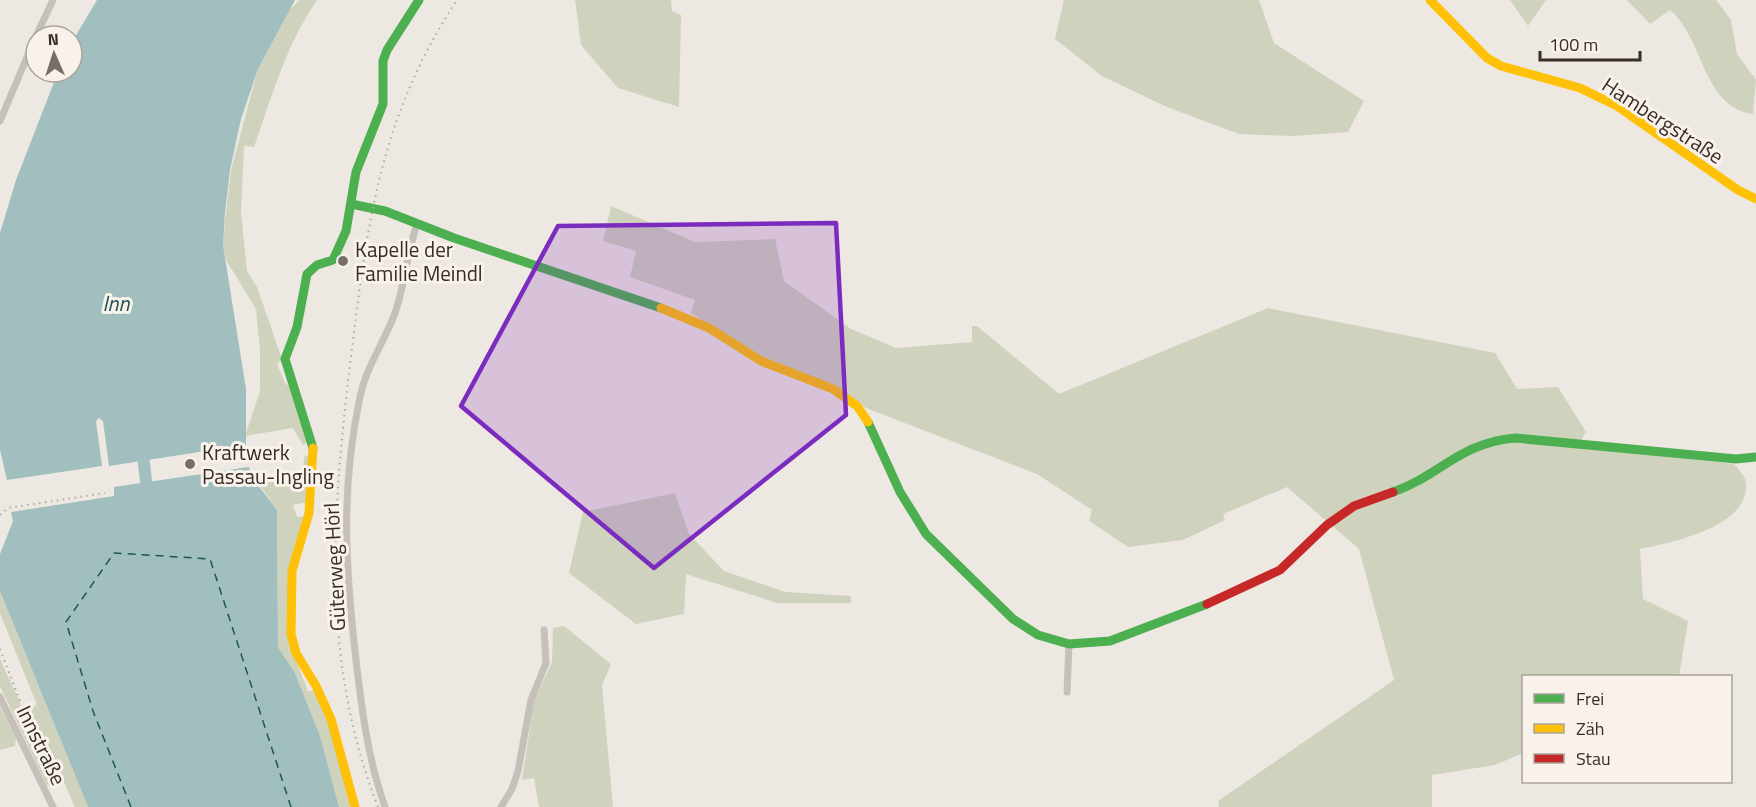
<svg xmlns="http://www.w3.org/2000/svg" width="1756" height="807" font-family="'Titillium Web',sans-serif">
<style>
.green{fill:#cfd2bd}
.water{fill:#a0bfbe}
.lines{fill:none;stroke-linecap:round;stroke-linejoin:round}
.river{stroke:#a0bfbe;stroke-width:12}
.ferry{stroke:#205557;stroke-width:1.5;stroke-dasharray:8 6;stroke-linecap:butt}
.street{stroke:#c6c0bb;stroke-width:7}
.fast{stroke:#4caf50;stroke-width:9}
.slow{stroke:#ffc107;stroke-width:9}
.jam{stroke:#c62828;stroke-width:9}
.rail{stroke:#aea9a5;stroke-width:2;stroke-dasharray:1.5 4.5;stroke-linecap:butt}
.marked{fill:#7b2cbf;fill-opacity:0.2;stroke:#7b2cbf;stroke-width:4.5;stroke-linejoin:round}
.poi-dot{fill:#776e6a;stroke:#f9f2ea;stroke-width:2}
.labels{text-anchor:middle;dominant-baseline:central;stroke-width:6;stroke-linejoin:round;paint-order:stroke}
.street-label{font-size:21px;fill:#372d29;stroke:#f9f2ea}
.poi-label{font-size:21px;fill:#372d29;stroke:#f9f2ea;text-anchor:start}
.water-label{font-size:22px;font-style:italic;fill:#205557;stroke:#f9f2ea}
</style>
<rect width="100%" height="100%" fill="#eee8e2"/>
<path class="green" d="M300,0h17c-31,45 -45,96 -63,147l-10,-1 -3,67 6,58 10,16 25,72 -5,5 8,19 6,5 18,53 -6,4 -10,-17 -48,8 15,-45v-41l-4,-41 -30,-49 -3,-15 3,-32 5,-43 27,-101 32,-60z
M575,0h96l1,11 9,4 -2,92 -61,-19 -37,-43z
M1064,0h195l15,43 90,58 -16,31 -55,4 -54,-2 -72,-27 -65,-31 -47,-37z
M1510,0h36l-18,26z
M1627,0h89l15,20 6,34 19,26 -3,34c-51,-7 -49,-76 -83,-104l-20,14z
M611,206l84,36 80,-3 9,42 67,48 45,19 76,-6v-16h5l82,68 209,-86 227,45 22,36 41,-2 28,45 -9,15 157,17c3,4 9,10 11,15 11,47 -75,64 -105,70l3,50 45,22 -9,55h-155l-1,77 -28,12 -63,10v32h-213l-1,-6 176,-121 -35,-131 -72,-62 -64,27 2,6 -42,20 -55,7 -39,-26 3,-11 -55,-36 -171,-66 -31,-22 -72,-29 -72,-44 4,-13 -65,-23 6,-26 -33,-10z
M305,455l6,3 -3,44 -15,3 4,12 9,-1 -6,20 -12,104 20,51h8l11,25 26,91h-14l-19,-71 -25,-63 -17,-26 -1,-137 -19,-27 43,-7z
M675,493l14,41 35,37 61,21 66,4v7h-74l-91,-29 -2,40 -48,10 -67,-51 14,-61z
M0,591l88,216h-13l-12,-27 -16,6 -47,-100v-27l23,50 14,-4 -37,-92z
M564,626l47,38 -9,21 11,122h-74l-5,-29 -12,2 12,-79 18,-39 1,-34z
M0,706l16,32 -1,8 -15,4z"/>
<path class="water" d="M97,0h198l-37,69 -17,50 -11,51 -5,43 -2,32 23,144v56l-28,5 -2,-4 -4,1v3l-103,16 -6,-45 -4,-3 -3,3 6,45 -95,14 -7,-30v-217l16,-53 42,-108h14v-30z
M249,467l2,9 26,34 1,137 17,26 25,63 19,71h-251l-88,-216v-37l13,-33 -2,-9 103,-16v-9z"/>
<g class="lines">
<path class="river" d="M142,447l6,51"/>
<path class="ferry" d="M131,807l-38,-96 -27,-89 48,-69 96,6 81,248"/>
<path class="street" d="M36,36l17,-36
M0,121l36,-85
M1067,692l2,-48
M0,697l53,110
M385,807c-18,-51 -24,-103 -30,-156 -10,-91 -14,-164 5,-254 6,-30 25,-56 35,-84 10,-29 12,-60 22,-89
M501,807l11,-18 6,-18 13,-71 15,-37 -2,-33"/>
<path class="fast" d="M351,204l34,7 69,27 207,70
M868,422l32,70 26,42 87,85 25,16 31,9 41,-3 97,-37
M313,448l-28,-89 12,-32 10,-53 10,-9 16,-5 13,-29 10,-59 27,-68v-43l4,-11 32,-50
M1393,492c48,-17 66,-49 122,-54l221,21 20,-2"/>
<path class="slow" d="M1430,0l57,58 14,8 79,22 37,18 121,84 18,9
M661,308l48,20 52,33 72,28 24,17 11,16
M313,448l-4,65 -17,58 -1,63 5,19 20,33 15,33 24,88"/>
<path class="jam" d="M1207,604l73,-34 47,-45 27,-19 39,-14"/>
<path class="rail" d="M0,515l8,-7 97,-15
M0,649l20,52
M378,807c-57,-146 -46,-291 -28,-442 17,-138 28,-245 107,-365"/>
</g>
<path class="marked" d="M836,223l10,192 -192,153 -193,-162 97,-180z"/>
<g class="poi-dot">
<circle cx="343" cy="261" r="6"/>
<circle cx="190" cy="464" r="6"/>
</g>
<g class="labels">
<g class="street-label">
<text transform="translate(1663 120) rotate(33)">Hambergstraße</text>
<text transform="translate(334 567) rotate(-93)">Güterweg Hörl</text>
<text transform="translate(42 745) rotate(64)">Innstraße</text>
</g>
<g class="poi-label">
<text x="355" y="249">Kapelle der<tspan x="355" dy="24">Familie Meindl</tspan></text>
<text x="202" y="452">Kraftwerk<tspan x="202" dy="24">Passau-Ingling</tspan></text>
</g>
<g class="water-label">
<text x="116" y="303">Inn</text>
</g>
</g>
<rect x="1522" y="675" width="210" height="108" fill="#f9f2ea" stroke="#aba39d" stroke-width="1.5"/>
<rect x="1534" y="694" width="30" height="9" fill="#4caf50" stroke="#aba39d" stroke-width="1.5"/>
<text x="1576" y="705" font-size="18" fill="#372d29">Frei</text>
<rect x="1534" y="724" width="30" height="9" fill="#ffc107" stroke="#aba39d" stroke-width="1.5"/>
<text x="1576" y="735" font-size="18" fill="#372d29">Zäh</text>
<rect x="1534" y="754" width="30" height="9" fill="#c62828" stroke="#aba39d" stroke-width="1.5"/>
<text x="1576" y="765" font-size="18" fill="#372d29">Stau</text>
<g transform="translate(54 54) rotate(357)"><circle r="28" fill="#f9f2ea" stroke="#aba39d" stroke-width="1.5"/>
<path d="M0-4.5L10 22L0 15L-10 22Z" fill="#776e6a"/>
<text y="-9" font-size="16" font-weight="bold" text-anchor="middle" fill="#372d29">N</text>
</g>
<path d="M1540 51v9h100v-9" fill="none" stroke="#372d29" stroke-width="3"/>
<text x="1549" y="51" font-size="18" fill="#372d29" stroke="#f9f2ea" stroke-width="4.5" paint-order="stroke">100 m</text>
</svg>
